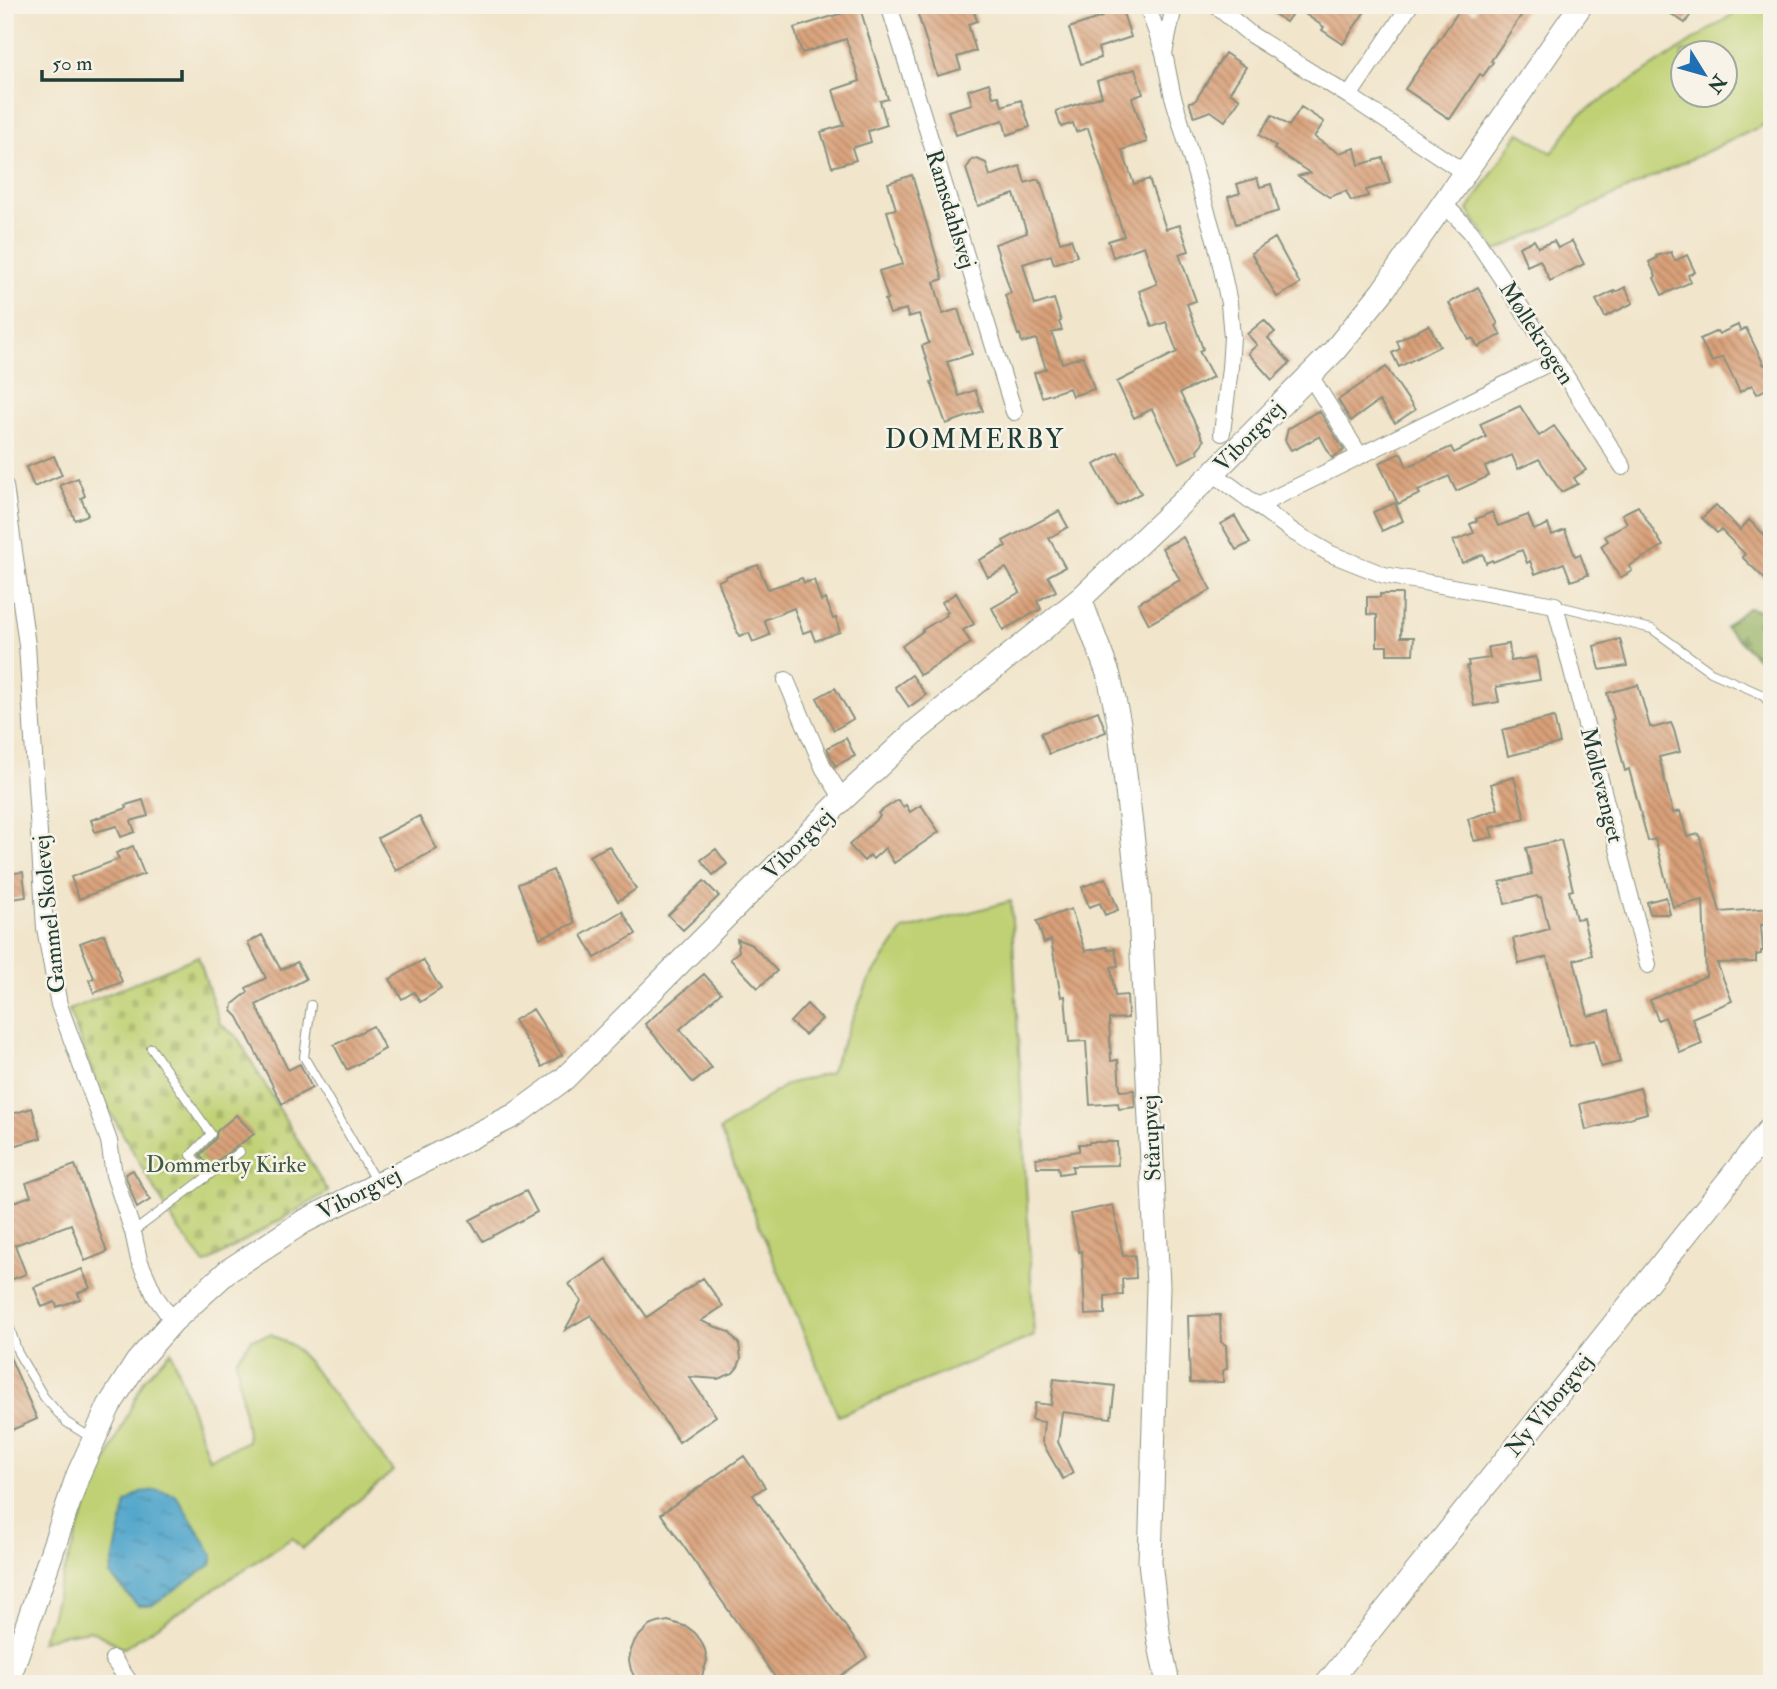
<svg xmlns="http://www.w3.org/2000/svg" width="1777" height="1689" font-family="'IM FELL Double Pica',serif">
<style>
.grass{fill:#c0d174;stroke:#708754;stroke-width:2;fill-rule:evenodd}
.forest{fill:url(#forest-firs);stroke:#5c784d;stroke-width:2}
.cemetery{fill:url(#cemetery-stones);stroke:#708754;stroke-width:2}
.water{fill:url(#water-ripples);stroke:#377180;stroke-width:2}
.building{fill:url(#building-back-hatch)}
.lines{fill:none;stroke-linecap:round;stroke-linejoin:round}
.lane-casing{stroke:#889180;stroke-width:10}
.street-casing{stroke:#889180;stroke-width:18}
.secondary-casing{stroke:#889180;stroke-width:25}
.lane{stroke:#fff;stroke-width:8}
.street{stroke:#fff;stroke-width:16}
.secondary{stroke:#fff;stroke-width:23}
.labels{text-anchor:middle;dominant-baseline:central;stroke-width:5;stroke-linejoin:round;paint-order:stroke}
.street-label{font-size:23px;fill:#1f3d34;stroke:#f7f3e8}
.park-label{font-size:23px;fill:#3f5b41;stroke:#f7f3e8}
.quarter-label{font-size:26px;letter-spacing:2px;fill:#1f3d34;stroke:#f7f3e8}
</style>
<defs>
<pattern id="forest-firs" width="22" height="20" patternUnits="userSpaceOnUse" patternTransform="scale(1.75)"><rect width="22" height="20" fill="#98b366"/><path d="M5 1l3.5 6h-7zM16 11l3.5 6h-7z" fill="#7b9355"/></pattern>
<pattern id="cemetery-stones" width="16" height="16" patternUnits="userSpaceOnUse" patternTransform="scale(1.75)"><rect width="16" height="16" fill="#c0d174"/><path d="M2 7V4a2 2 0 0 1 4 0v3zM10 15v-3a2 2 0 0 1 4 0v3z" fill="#a5b465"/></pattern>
<pattern id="water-ripples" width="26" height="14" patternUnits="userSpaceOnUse" patternTransform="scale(1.75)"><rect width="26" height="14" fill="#4fa5cb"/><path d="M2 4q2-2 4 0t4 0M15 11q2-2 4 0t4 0" fill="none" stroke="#4188a6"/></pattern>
<pattern id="building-back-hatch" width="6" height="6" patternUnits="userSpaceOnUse" patternTransform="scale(1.75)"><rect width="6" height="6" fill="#d9a079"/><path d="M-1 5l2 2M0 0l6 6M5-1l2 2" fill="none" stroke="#af8464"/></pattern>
</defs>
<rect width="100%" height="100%" fill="#f7f3e8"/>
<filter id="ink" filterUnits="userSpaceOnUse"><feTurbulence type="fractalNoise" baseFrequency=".0143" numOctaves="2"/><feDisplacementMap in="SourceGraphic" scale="14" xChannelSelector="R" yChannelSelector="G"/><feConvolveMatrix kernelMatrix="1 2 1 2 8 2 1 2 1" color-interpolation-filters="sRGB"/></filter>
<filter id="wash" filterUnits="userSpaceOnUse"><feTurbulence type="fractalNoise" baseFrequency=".00686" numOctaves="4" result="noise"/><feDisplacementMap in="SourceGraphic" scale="28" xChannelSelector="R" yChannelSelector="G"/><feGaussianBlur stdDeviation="1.57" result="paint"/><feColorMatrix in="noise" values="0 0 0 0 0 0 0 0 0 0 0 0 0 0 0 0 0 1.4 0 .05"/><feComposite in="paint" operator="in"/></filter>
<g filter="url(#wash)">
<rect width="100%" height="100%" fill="#f1e5cb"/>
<path class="grass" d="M1747,5h25v116l-276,130 -28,-41 51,-78 33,21 27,-38zM1682,52h42v42h-42z
M1011,901l23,435 -196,80 -118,-286 67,-46 43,-11 38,-91 35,-52z
M271,1334l22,12 14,15 86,110 -91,78 -10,-11 -168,110 -34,-18 -31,5 -18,7 10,-24 8,-31 24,-70 35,-82 26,-55 27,-29 38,108 39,-18 -12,-81 16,-21z"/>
<path class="forest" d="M1747,608l25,5v59l-47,-45z"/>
<path class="cemetery" d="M198,956l22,68 17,13 91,155 -123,72 -29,-38 -75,-130 -32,-86z"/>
<path class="water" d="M158,1490l18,5 37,60 -2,10 -60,41h-13l-28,-31 16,-72 14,-11z"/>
<g id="blocks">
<path class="building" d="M844,5h15l29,94 -8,2 7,24 -19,6 3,11 -19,6 4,12 -24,7 -11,-35 23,-7 -11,-35 27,-9 -14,-42 -44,14 -8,-25 52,-16z
M915,5h57l5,16 -9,3 8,27 -19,6 4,12 -24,7z
M1262,5h107l-26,39 -21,-14 2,-3 -28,-19 -10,14z
M1463,5l11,8 6,-8h48l-37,56 2,1 -10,14 -3,-2 -30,45 -45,-30z
M1658,5h39l-12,18z
M1111,8l6,4 5,-2 9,27 -33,11 3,10 -20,6 -12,-36 33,-11 2,-7z
M1225,53l21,14 -16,25 10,7 -15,22 -14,-10 -17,6 -5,-15 6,-1z
M1135,69l8,25 -11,4 15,44 -25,8 12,34 15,-5 17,50 14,-4 9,26 -10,3 17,47 -9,3 16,45 -4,2 14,26 -33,16 24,48 -7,9 2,3 -20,10 -27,-54 -18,9 -17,-36 60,-30 -11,-30 -14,5 -13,-36 18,-7 -13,-38 -31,11 -5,-16 16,-5 -36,-108 -12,4 -3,-9 -12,4 -5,-16 46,-15 -5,-15z
M989,83l4,14 6,-1 3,10 19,-6 9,27 -23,8 -4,-15 -47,15 -8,-24 24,-7 -4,-14z
M1301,107l23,15 -10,15 25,16 16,-5 4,17 24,-7 7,25 -24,7 2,6 -17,5 -5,-10 -17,6 -31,-21 12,-3 -36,-24 2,-3 -17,-11 13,-20 17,11z
M977,159l9,4 4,13 30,-10 5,17 13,-4 2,4h1l19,59 11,-3 6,17 -23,8 -3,-9 -28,9 12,41 19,-6 7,22 -2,1 3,8 -10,3 10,30 21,-7 11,33 -22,7 -3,-8 -27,9 -8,-24 12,-4 -10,-30 -14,4 -2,-9 -2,1 -13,-40 6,-2 -16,-49 32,-11 -13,-39 -36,12 -12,-37 6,-9z
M912,175l31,104 -9,3 9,32 15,-5 14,45 -25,8 12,34 16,-6 8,21 -37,13 -15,-42 2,-1 -11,-35 7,-3 -10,-29 -11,3 -2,-8 -16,5 -5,-14 3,-1 -9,-28 24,-7 -16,-53 9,-2 -8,-26z
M1257,178l3,9 11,-3 8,27 -43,13 -8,-27 12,-4 -3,-9z
M1275,238l25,46 -23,13 -26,-44z
M1534,240l4,7 16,-6 4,7 14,-7 12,23 -34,17 -10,-21 -13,6 -8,-19z
M1671,252l4,9 12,-6 8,17 -7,3 3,7 -29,13 -8,-17 2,-2 -7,-14 8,-4 -1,-2z
M1478,287l20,37 -2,2 5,9 -23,12 -5,-9 -4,2 -20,-37z
M1625,287l8,16 -28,14 -9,-17 18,-9v2z
M1264,320l11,12 -7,6 22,25 -18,17 -24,-27 9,-8 -10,-11z
M1429,325l11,21 -41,21 -7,-14 8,-4 -3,-8z
M1738,325l2,6 6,-3 18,37 8,-4v25l-15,8 -5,-9 -12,7 -17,-35 -11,5 -12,-23 17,-8 2,3z
M1386,367l29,43 -20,13 -16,-22 -28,20 -13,-21z
M1520,406l19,30 15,-10 32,44 -12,8 4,6 -17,8 -22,-33 -21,10 -6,-14 -27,12 4,9 -33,15 -7,-15 -31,15 2,3 -22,10 -19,-41 22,-10 6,14 44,-20 3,6 32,-16 -6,-13z
M1318,411l1,2 1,-1 24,38 -12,8 -12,-22 -24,13 -1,-1 -4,2 -6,-10 3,-11z
M1118,452l23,41 -24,13 -23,-41z
M54,456l8,19 -28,12 -8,-20z
M78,478l7,18 -4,2 7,17 -13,5 -15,-35z
M1395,503l8,18 -21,10 -9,-19z
M1716,505l24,25 9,-10 23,22v44l-30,-29 3,-3 -24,-24 -4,3 -15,-15z
M1638,506l25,40 -34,20 3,5 -12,7 -19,-32 7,-5 -3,-5 22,-13 -5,-9z
M1059,511l9,16 -19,11 16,29 -17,9 8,15 -19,10 4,8 -38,21 -11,-22 28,-16 -14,-24 -18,9 -9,-17 27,-14 -3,-5z
M1492,512l6,14 30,-11 6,15 14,-6 4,11 13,-5 10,26 5,-2 8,21 -17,6 -7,-18 -29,11 -5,-13 -3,2 -5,-13 -29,12 -1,-2 -6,3 -3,-9 -21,9 -9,-22 21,-8 -4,-9 7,-3 -1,-2z
M1235,516l15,27 -14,7 -15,-26z
M1183,537l28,53 -62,34 -11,-21 42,-23 -18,-32z
M758,565l10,24 34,-11 2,5 10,-3 7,21 5,-2 7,20 3,-1 4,14 -25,9 -4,-11 -8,3 -9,-25 -30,12 6,15 -17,7 -4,-9 -10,3 -21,-55 8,-3v-2z
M956,593l18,31 -11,6 8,13 -51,32 -18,-29 21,-15 -1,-1 25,-15 -1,-2 2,-1 -6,-10z
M1380,594h22l-1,43h13l-1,17h-26v-8h-10v-31l-10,-1v-17h13z
M1620,639l7,27 -27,4 -6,-24z
M1509,644l2,17 25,-4 4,23 -44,7 3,15 -25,4 -7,-40h2l-1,-5 22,-3 -2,-11z
M912,675l14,20 -17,12 -14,-20z
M1638,685l12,42h2l1,1 18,-5 3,7 6,22 -21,5 14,56 7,-2 7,26 12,-3 21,78 52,-4v16l-11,1 2,26h-2v3l-5,1v7l-39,1 15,38 -40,17 10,26 -22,9 -15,-36 -7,3 -8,-20 56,-24 -3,-76 -30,7 -18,-68 -7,2 -19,-72 -4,2 -13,-51 2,-1 -7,-26z
M835,688l18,31 -19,11 -17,-32z
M1098,711l8,21 -57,22 -8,-21z
M1554,717l6,26 -52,13 -6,-26z
M846,738l9,18 -20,10 -8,-18z
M1514,777l11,41 -35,10 3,9 -19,4 -6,-22 30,-10 -7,-25z
M143,800l5,16 -17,5 4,11 -14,5 -4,-11 -22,6 -4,-12 36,-12 -1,-3z
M898,800l5,7 3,-2 4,7 11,-7 18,27 -45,31 -9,-15 -12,11 -3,-4 -6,6 -15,-16 31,-29 -2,-3z
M419,816l18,33 -41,22 -18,-33z
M1561,840l12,50 -4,1 7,28 7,-1 9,37 -18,5 14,56 21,-5 11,51 -19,5 -7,-27 -24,6 -23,-89 -28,7 -6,-25 36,-10 -8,-32 -3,1 -1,-2 -32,8 -5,-22 32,-8 -6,-26z
M133,846l11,28 -65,25 -8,-22 48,-18 -3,-6z
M609,846l27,43 -18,12 -29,-45z
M716,849l11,15 -14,11 -12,-15z
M553,870l22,53 -35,15 -22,-54z
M23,872l3,25 -21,3v-26z
M1106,878l12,32 -13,5 -5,-12 -11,4 -7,-20z
M704,881l15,15 -36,34 -15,-15z
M1666,897l4,17h-20l-3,-12z
M1071,909l14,42 22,-4 1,3 7,-2 3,18 -7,1 4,29 12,-1 1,23 -19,1 2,42 7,-1 2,31 14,-1 1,17 -16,2 -1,-6 -28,2 -4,-64 -17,1 -4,-46 -4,1 -10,-57 -7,3 -7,-22z
M622,911l14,23 -41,24 -13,-23z
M104,934l18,48 -28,11 -5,-13 5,-2 -14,-35z
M262,935l19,35 16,-8 9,17 -50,26 32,65 12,-6 12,24 -30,16 -44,-87 -6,-6 1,-7 15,-12 -2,-4 20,-10 -18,-35z
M737,939l15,6 25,26 -19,17 -28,-29 9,-8z
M423,960l18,29 -21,13 -6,-10 -12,7 -12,-20z
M704,974l17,19 -41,36 32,39 -19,15 -48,-59z
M807,1004l15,15 -17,16 -15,-13z
M533,1009l29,46 -20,12 -28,-47z
M373,1026l12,23 -38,21 -13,-25z
M1640,1088l7,25 -61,17 -6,-26z
M32,1108l9,30 -31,9 -5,-17v-14z
M236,1115l18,19 -43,31 -5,-2 -6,-8 16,-17 1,-7z
M1089,1142h28l1,23 -46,1 1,6 -14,2 -1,-7h-21l-1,-9 43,-7v-7h10z
M75,1165l32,87 -22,9 -14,-37 -56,21 11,29 -21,8v-77l26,-9 -5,-13z
M133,1170l17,30 -13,8 -12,-34z
M526,1191l11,21 -54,29 -13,-21z
M1113,1205l10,51 12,-1 1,23 -14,1 1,16 -18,1v18l-20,1 -3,-64 -3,1 -8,-38z
M606,1259l41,58 56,-39 20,28 -22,15 28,11 10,12 2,15 -3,8 -5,6 -15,6 -29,-2 27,39 -37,26 -88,-127 -26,15 16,-29 -12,-17z
M82,1269l8,19 -12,5 2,6 -23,8 -2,-5 -13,5 -8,-20z
M1220,1315l1,27 5,3 1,23 -4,3v11l-33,1 -2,-67z
M5,1346l32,73 -32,14z
M1054,1379l61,7 -4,32 -49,-6 -4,30 15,31 -10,6 -21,-37 2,-20 -12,-2 3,-17 16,2z
M744,1456l21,31 -12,8 114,162 -38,27h-49l-119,-170z
M668,1621l19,6 8,6 6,8 4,9 2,10 -6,19 -3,5h-60l-7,-14 -2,-10 2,-10 4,-10 14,-14 9,-3z"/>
</g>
</g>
<g filter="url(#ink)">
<use href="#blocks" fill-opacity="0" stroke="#889180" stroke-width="2"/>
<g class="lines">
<g class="lane-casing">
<path id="lane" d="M1555,605l97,24 59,43 52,23 9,12
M311,1005l-7,52 72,125
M151,1048l60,86 -20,21 11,13 10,5
M133,1232l107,-80
M5,1313l13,40 26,44 22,25 27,17"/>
</g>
<g class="street-casing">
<path id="street" d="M889,5l125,407
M1147,5l17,48 8,40 45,153 12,57 3,34 -2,31 -8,65
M1215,5l35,29 99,62 116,77
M1164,53l9,-42 3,-6
M1349,96l61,-91
M1444,204l27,28 80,121 72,114
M1309,374l51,82
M1213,473l82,60 36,21 53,21 171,30 93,360
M5,486l22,159 18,283 14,77 50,136 5,34 19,57 6,28 16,36 18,25
M1258,506l297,-146
M786,680l38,89 19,30
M113,1659l18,25"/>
</g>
<g class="secondary-casing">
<path id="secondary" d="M1080,599l29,77 10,47 20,170 19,393 -8,276 9,78 9,44
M7,1684l71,-209 31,-69 28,-44 36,-41 55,-50 75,-49 212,-107 49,-36 279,-280 73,-68 164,-132 133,-126 121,-122 48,-59 199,-287
M1327,1684l445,-558"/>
</g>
<use href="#lane" class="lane"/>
<use href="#street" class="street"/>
<use href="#secondary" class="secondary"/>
</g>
</g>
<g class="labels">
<g class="street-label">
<text transform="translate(951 209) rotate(73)">Ramsdahlsvej</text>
<text transform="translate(1537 333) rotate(57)">Møllekrogen</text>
<text transform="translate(1249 436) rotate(-46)">Viborgvej</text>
<text transform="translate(1602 785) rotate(76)">Møllevænget</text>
<text transform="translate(798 844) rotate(-45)">Viborgvej</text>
<text transform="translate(49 914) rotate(-96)">Gammel Skolevej</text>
<text transform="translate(1151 1138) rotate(-93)">Stårupvej</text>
<text transform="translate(359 1193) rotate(-27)">Viborgvej</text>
<text transform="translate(1549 1405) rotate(-51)">Ny Viborgvej</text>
</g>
<g class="park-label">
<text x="226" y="1164">Dommerby Kirke</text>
</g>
<g class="quarter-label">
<text x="975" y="440">DOMMERBY</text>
</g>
</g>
<rect width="1777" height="1689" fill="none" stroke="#f7f3e8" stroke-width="28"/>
<g transform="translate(1704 74) rotate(127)"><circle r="33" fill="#f7f3e8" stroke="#a1aaa0" stroke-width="2"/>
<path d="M0-5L12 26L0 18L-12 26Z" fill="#1f6fb2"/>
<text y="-10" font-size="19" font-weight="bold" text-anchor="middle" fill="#1f3d34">N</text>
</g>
<path d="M42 70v10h140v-10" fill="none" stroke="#1f3d34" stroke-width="3.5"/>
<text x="52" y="70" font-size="21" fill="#1f3d34" stroke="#f7f3e8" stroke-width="5" paint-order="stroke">50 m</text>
</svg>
